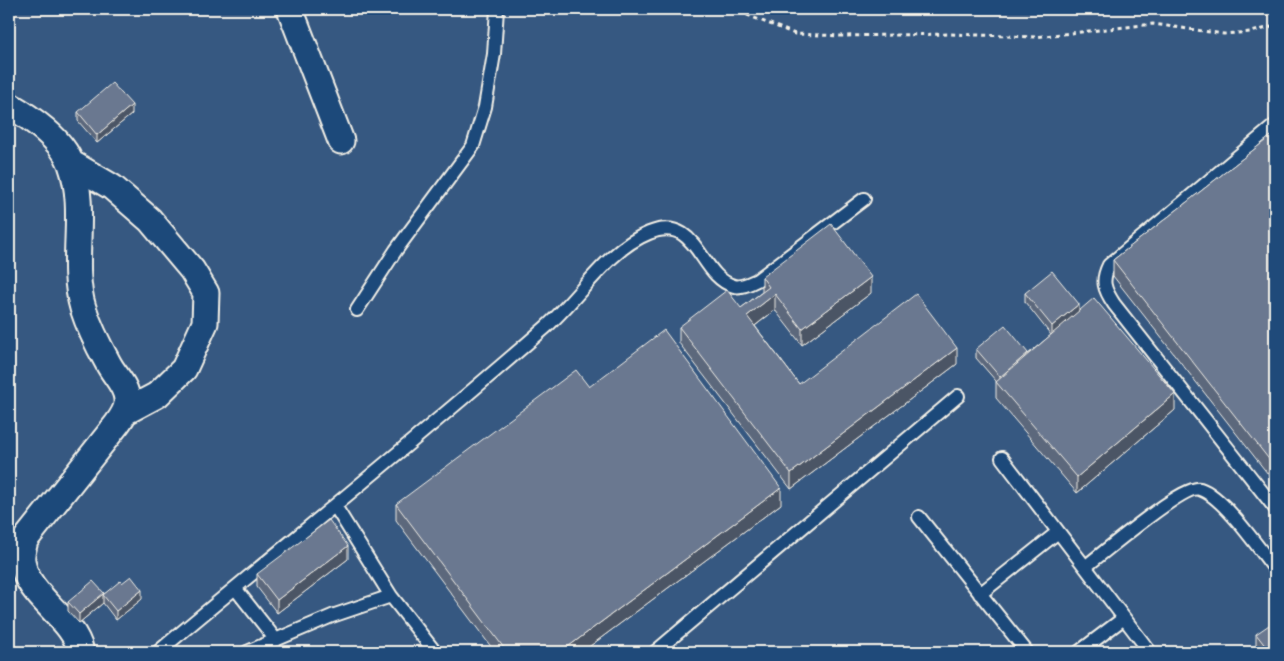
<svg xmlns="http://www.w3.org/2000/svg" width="1284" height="661" font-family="Pangolin,sans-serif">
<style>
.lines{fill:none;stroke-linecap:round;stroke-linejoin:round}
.service-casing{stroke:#f4f1e8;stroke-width:16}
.minor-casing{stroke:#f4f1e8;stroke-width:29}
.path{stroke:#f4f1e8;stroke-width:3;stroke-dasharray:4 4;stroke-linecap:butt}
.service{stroke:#1f4a7a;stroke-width:12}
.minor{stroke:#1f4a7a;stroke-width:25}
.wall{fill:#5c677c;stroke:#f4f1e8}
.shaded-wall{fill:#4b5465;stroke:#f4f1e8}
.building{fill:#6b7890;stroke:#f4f1e8}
</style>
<rect width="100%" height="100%" fill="#365881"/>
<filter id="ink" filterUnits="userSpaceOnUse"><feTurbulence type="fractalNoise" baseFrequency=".02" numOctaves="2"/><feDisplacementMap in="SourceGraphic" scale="10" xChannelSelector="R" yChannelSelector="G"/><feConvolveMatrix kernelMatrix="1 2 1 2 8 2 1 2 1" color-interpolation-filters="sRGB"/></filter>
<g filter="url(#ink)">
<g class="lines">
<g class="service-casing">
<path id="service" d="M1275,125l-166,140c-8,16 -5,24 5,39l161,204
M357,310l39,-60 77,-104 12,-39 9,-53 3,-45
M1002,458l148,194
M335,506l56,90 44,56
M919,517l108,135
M1085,567c17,-13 99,-83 115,-78 23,7 60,61 75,80
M235,588l41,52
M980,594l78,-62
M158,652c129,-108 261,-214 388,-325 33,-29 62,-78 103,-94 49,-20 50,44 85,53 8,2 16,-3 23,-6l107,-81
M247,652l85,-36 59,-20
M655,652l303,-256
M1079,652l45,-34"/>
</g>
<g class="minor-casing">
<path id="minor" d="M290,9l51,132
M9,105c21,12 54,35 62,59 17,47 -2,98 12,144 6,19 15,37 25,55 6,12 19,23 19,37 1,9 -5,17 -10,24l-92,116c-1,6 -4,14 -3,20 4,37 51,56 59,92
M71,163l41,24 38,33 42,50 14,23 -1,30 -21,46 -27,26 -32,17"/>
</g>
<path class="path" d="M732,9l63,25 47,2 108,-2 85,3 118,-13 71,10 27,-2 24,-6"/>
<use href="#service" class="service"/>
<use href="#minor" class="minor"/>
</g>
<path class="wall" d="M78,112l54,2 -35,29 -19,-22z
M1275,133v350l-162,-207v-16z
M762,277l109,16 -69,52 -27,-35 -20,16 44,58 158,-20 -166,125 -112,-146v-16l62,-19 21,-16z
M1025,293l54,18 96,99 -98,83 -81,-95v-17l-20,-23v-9l52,5 23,-19 -26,-33z
M589,387l192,117 -199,148h-87l-99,-132v-16z
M348,559l-71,54 -20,-26v-13z
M122,583l20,16 -26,21 -13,-17 -24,20 -11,-12v-9l36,-8z
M1256,634l19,18h-17l-2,-2z"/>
<path class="shaded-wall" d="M132,105v9l-35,29v-8z
M13,177v8l-4,4v-9z
M871,277v16l-69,52v-16z
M775,294v16l-28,22v-16z
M1079,304v9l-27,22v-9z
M957,348v16l-166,125v-16z
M1028,353v9l-28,23v-8z
M1175,394v16l-98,83v-16z
M781,488v16l-199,148h-21z
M348,546v13l-71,54v-13z
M142,590v9l-26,21v-9z
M104,593l-1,2v8l-24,20v-9z"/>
<path class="building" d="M112,83l20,22 -35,30 -19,-23z
M1275,133v334l-162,-207z
M9,171l4,6 -4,3z
M831,224l40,53 -69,52 -27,-35 -28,22 52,68 117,-90 41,54 -166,125 -112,-146 48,-37 14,18 28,-21 -7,-10z
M1052,271l27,33 -27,22 -27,-33z
M1094,298l81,96 -98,83 -81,-95z
M1005,325l23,28 -28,24 -24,-28z
M664,330l117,158 -220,164h-54l-111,-148 180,-134 13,17z
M329,520l19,26 -71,54 -20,-26z
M131,576l11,14 -26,21 -13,-16 17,-14 2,2z
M93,581l11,12 -25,21 -11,-12z
M1275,621v31h-5l-14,-18z"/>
</g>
<rect width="1284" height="661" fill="none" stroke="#1f4a7a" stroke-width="30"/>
<rect x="15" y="15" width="1254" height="631" fill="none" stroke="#f4f1e8" stroke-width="2" filter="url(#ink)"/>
</svg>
